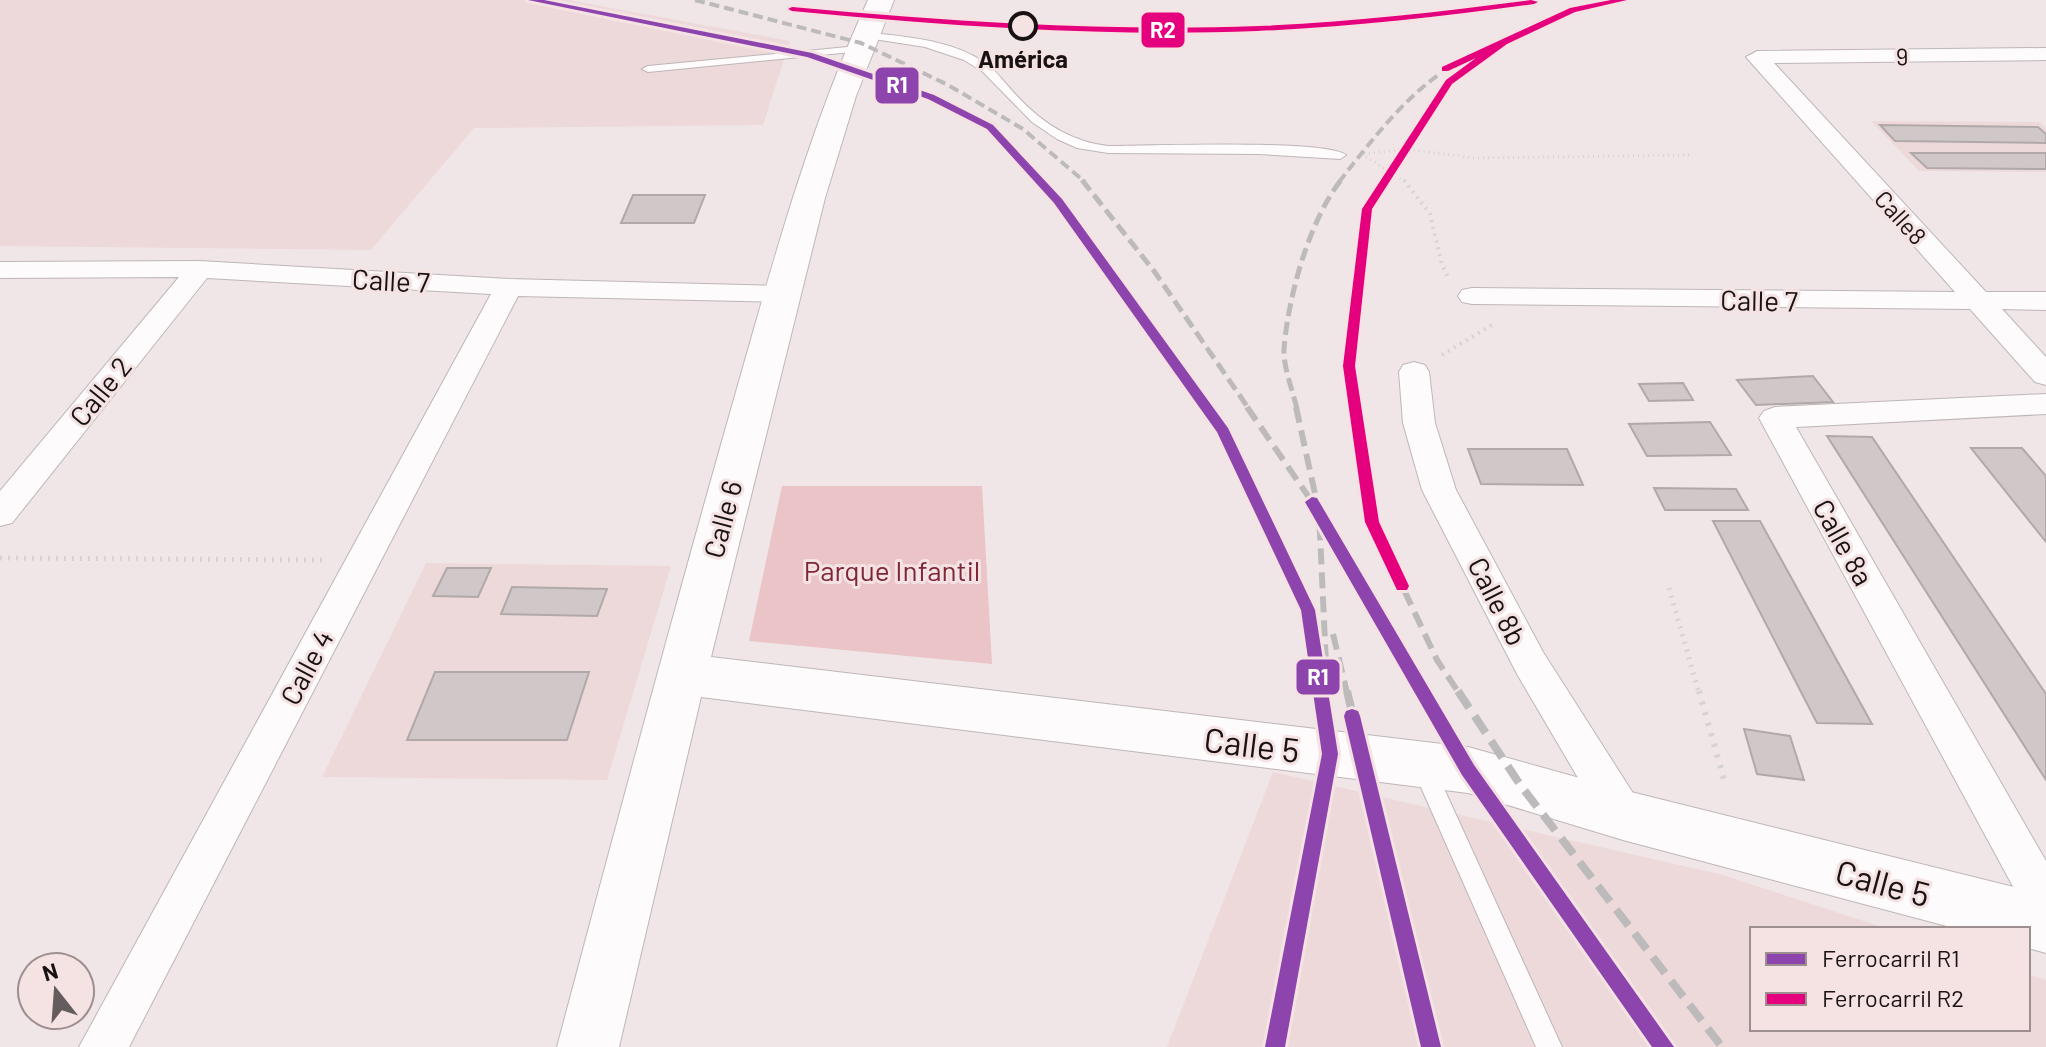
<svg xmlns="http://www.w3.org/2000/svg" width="2046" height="1047" font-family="Barlow,sans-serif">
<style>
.built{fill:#edd9da}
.green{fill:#eac4c7}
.building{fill:#cfc7c8;stroke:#b1a9a9;stroke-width:2}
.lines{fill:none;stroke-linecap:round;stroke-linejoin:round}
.service-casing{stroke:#beb6b7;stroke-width:2}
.minor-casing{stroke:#beb6b7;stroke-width:2}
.tertiary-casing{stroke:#beb6b7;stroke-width:2}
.path-far3{stroke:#d6d3d3;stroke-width:3;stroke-dasharray:1 4;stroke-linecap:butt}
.path-far2{stroke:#d6d3d3;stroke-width:4;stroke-dasharray:2 5;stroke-linecap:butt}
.path-far1{stroke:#d6d3d3;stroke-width:5;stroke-dasharray:2 6;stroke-linecap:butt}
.path{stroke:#d6d3d3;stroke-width:6;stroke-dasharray:3 8;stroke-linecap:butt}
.service{fill:#fdfbfb;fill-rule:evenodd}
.minor{fill:#fdfbfb;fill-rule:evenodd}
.tertiary{fill:#fdfbfb;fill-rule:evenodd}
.rail-far3{stroke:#bdbabb;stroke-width:4;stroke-dasharray:10 5;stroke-linecap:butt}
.rail-far2{stroke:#bdbabb;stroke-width:5;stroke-dasharray:13 6;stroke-linecap:butt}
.rail-far1{stroke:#bdbabb;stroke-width:6;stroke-dasharray:16 8;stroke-linecap:butt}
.rail{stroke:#bdbabb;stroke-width:8;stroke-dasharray:20 10;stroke-linecap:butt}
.rail-1-casing{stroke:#f5e2e3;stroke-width:6}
.rail-2-casing{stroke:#f5e2e3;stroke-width:6}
.rail-1{fill:#8e44ad;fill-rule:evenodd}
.rail-2{fill:#e5007d;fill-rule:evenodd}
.stop-dot{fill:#f5e2e3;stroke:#191213;stroke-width:4}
.labels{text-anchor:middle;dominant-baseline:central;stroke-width:6;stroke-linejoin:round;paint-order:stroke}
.far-street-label{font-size:24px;fill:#191213;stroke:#f5e2e3}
.far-stop-label{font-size:24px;font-weight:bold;fill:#191213;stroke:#f5e2e3}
.street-label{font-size:28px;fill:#191213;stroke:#f5e2e3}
.park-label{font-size:28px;fill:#7e2536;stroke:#f5e2e3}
.near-street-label{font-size:34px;fill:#191213;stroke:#f5e2e3}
.line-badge{stroke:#f5e2e3;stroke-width:3}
.badge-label{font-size:22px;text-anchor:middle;font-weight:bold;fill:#fff}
</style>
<rect width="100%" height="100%" fill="#f1e6e7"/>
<path class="built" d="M0,0h569l221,41 -27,84 -289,3 -103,122 -371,-4z
M1871,121l168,1 7,6v44l-127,-1z
M426,563l245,3 -64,214 -285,-3z
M1273,772l450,103 165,54h-136v100h276v-55l18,6v67h-879z"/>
<path class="green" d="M782,486h200l10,178 -243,-23z"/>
<path class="building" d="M1880,125l158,2 8,7v9l-151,-2z
M1911,153h135v16l-119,-1z
M633,195h72l-11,28h-73z
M1813,376l20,26 -77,3 -19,-25z
M1683,383l10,17 -44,1 -10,-17z
M1710,422l21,33 -84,1 -18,-32z
M1827,436l45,1 174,257v86z
M1971,448h51l24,28v66z
M1468,449h99l16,36 -102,-1z
M1654,488l82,1 12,21h-83z
M1713,521h47l112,203 -55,-1z
M447,568h44l-13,29 -45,-1z
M512,587l95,2 -10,27 -96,-2z
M435,672h154l-22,68h-160z
M1744,729l46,7 14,44 -47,-6z"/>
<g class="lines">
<g class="service-casing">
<path id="service" d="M865,32c40,5 84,7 119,30 13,9 22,23 34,35 24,26 54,45 90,49 38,0 216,-7 238,9l-6,4 -82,-5 -150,-1 -31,-5 -20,-9 -25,-17 -49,-50 -19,-12 -39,-13 -64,-10v-4z
M858,46l4,1v4l-214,21 -6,-3 6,-3z
M1423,757l8,3 131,287h-26l-124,-280 3,-7z"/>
</g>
<g class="minor-casing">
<path id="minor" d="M2046,48v12l-272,3 212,229h60v18l-44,-1 44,48v28l-11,-3 -65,-73 -498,-5 -10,-2 -4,-6 4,-6 10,-2 483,4 -209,-235 11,-6z
M200,261l309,18 273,7 10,2 4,6 -4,6 -10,2 -264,-6 -389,751h-50l412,-753 -284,-16 -195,245 -12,3v-35l179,-214 -179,1v-16z
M1414,362l11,3 4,7 6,51 21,67 87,162 95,149 6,14 -6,14 -15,5 -15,-5 -91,-155 -95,-184 -19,-67 -4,-51 4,-7z
M2046,394v20l-250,13 250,434v64l-16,-7 -271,-500 5,-7 11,-4z"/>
</g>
<g class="tertiary-casing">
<path id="tertiary" d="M868,0h26l-38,96 -31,102 -114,459 757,90 155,43 423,105v58l-18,-5v-19h-70l-335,-89 -155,-47 -767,-96 -82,350h-62c54,-203 108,-404 165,-606 43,-149 81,-300 146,-441z"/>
</g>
<path class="path-far3" d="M1364,154l41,-5 70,9 217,-3
M1366,157l40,25"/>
<path class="path-far2" d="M1404,180l26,34 12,51 7,14
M1442,355l50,-30"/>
<path class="path-far1" d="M0,558l323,2
M1669,588l30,105"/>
<path class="path" d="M1699,691l26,92"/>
<use href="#service" class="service"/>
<use href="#minor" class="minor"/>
<use href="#tertiary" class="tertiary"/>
<path class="rail-far3" d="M532,0l277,55 122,42 59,30 51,55
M695,0l166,43 87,42 75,44 62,53
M1499,43l74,-33 50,-10
M1339,182c37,-47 76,-100 131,-126
M1384,182l65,-100 60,-44"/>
<path class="rail-far2" d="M1039,180l19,21 149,208
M1082,180l72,91 95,138
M1297,409c-4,-18 -14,-42 -13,-60 4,-52 25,-128 57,-169
M1355,409l-6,-43 18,-157 19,-29"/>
<path class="rail-far1" d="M1206,407l17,24 85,179 13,83
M1247,407l72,105 105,181
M1296,407l23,105 7,152
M1355,407l17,115 65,138 22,33
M1333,634l14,59"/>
<path class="rail" d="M1347,691l84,356
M1422,691l46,79 196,277
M1458,691l63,95 201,261
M1275,1047l55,-293 -10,-63"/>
<g class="rail-1-casing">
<path id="rail-1" d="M528,0h16l268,53 122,42 59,30 69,74 166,229 87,182 23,144 -53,293h-20l57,-293 -21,-144 -84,-178 -163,-229 -67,-74 -59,-30 -121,-42z
M1312,497l5,1 157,267 200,282h-22l-190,-272 -157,-273z
M1352,709l6,2 2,5 81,331h-20l-77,-331 2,-5z"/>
</g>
<g class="rail-2-casing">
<path id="rail-2" d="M1531,0l7,2 -4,2c-92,13 -184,23 -277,27 -155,6 -310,-5 -465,-20l-4,-2 4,-2c155,14 311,25 467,19 91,-4 181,-14 272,-26z
M1611,0h16l-52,12 -68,32 -55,40 -80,125 -17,157 24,156 30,64 -2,4h-10l-32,-68 -22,-156 19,-157 84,-129 30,-22 -28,13h-6v-4l128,-59z"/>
</g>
<use href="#rail-1" class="rail-1"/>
<use href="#rail-2" class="rail-2"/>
</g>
<circle class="stop-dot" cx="1023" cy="26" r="13"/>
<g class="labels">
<g class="far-street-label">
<text transform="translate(1902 56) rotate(-1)">9</text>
<text transform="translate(1901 217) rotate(48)">Calle8</text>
</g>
<g class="far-stop-label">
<text x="1023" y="58">América</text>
</g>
<g class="street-label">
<text transform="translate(391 280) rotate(3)">Calle 7</text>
<text transform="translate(1759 300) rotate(1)">Calle 7</text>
<text transform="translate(100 391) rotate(-51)">Calle 2</text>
<text transform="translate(722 519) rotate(-75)">Calle 6</text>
<text transform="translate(1844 542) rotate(61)">Calle 8a</text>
<text transform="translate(1498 601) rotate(63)">Calle 8b</text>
<text transform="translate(306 667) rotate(-62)">Calle 4</text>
</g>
<g class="park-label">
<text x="892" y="570">Parque Infantil</text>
</g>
<g class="near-street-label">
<text transform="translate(1252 744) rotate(7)">Calle 5</text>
<text transform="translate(1883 882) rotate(15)">Calle 5</text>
</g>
</g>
<g class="line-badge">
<rect x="1140" y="11" width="46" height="38" rx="8" fill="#e5007d"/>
<rect x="874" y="66" width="46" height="39" rx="8" fill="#8e44ad"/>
<rect x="1295" y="658" width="46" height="38" rx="8" fill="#8e44ad"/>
</g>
<g class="badge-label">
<text x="1163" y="38">R2</text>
<text x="897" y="93">R1</text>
<text x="1318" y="685">R1</text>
</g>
<rect x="1750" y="927" width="280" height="104" fill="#f5e2e3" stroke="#9d8f90" stroke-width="2"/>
<rect x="1766" y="953" width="40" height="12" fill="#8e44ad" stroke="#9d8f90" stroke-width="2"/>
<text x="1822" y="967" font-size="24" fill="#191213">Ferrocarril R1</text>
<rect x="1766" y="993" width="40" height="12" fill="#e5007d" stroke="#9d8f90" stroke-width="2"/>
<text x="1822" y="1007" font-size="24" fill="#191213">Ferrocarril R2</text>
<g transform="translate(56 991) rotate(343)"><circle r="38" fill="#f5e2e3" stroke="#9d8f90" stroke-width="2"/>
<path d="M0-6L14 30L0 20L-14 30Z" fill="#655c5d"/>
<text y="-12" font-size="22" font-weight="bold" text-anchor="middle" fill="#191213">N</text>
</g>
</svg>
